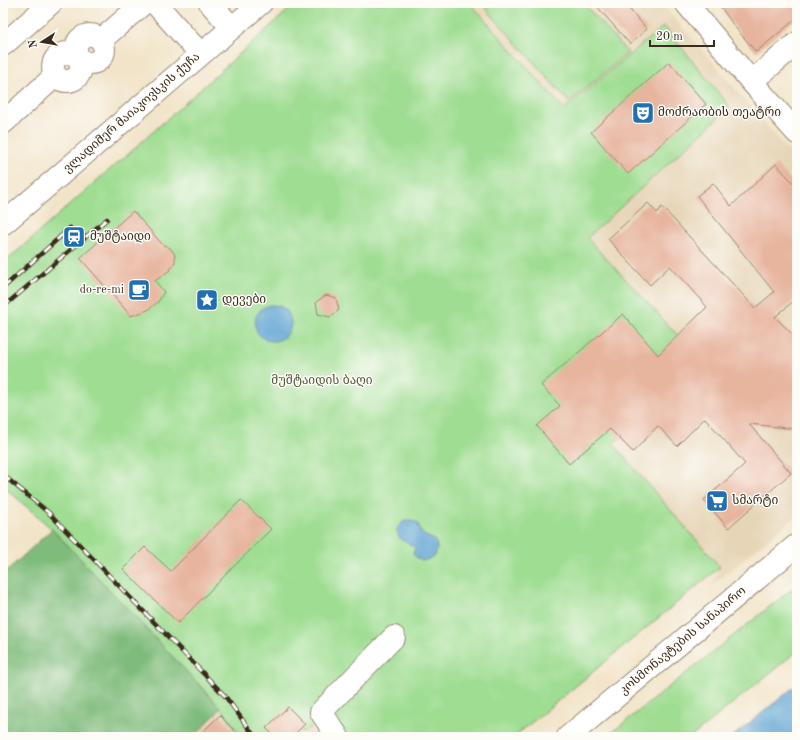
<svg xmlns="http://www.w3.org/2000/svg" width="800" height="740" font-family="'Old Standard TT','Noto Serif Georgian',serif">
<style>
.built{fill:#e7d5b7}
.green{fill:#9fdd92;stroke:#6d8458}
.forest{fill:#7fbc7c;stroke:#5d734d}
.water{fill:#5ca2d2;stroke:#4c6678}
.building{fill:#e7b49d}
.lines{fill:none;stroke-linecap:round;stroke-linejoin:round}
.minor-casing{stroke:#968774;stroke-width:24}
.major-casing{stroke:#968774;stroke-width:24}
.minor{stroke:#fff;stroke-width:22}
.major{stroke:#fff;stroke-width:22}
.rail-casing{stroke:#3b2a1e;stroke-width:4.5}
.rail{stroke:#fdfcf7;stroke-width:3;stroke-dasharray:9;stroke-linecap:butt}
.labels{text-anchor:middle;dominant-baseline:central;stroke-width:3;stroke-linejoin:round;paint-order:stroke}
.street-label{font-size:12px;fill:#3b2a1e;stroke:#fdfcf7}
.poi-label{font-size:12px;fill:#3b2a1e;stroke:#fdfcf7;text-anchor:start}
.park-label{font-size:12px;fill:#54573b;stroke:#fdfcf7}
</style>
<rect width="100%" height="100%" fill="#fdfcf7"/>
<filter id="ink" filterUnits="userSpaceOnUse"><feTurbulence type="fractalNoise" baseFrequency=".025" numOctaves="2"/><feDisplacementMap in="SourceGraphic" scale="8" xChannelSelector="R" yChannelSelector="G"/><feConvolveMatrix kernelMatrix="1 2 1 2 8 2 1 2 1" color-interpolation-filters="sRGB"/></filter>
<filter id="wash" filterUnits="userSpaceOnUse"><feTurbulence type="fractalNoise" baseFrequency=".012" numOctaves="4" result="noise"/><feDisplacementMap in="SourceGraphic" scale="16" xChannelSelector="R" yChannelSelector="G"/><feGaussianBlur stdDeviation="0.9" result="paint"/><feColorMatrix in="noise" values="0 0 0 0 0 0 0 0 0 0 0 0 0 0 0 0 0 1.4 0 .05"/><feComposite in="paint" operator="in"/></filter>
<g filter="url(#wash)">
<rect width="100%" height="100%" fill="#f2e4c9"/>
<path class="built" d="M470,3h191l136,158v354l-85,70 7,-18 -106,-123 84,-88 -110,-118 143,-131 -66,-81 -100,83z
M221,708l21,29h-48z
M321,721l10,16h-52z"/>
<path class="green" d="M296,3h174l94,106 100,-83 66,81 -143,131 110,118 -84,88 107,123 -206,170h-183l-10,-16 -18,11 -11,-6 -13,11h-37l-21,-29 -169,-179 -49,-43v-222l99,-88 23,-19z
M481,3h102l45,50 -59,49z
M797,585v66l-106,86h-85z"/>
<path class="forest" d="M52,529l169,179 -27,29h-191v-163l18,-16z"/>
<path class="water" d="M255 323a18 18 0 1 1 36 0a18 18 0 1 1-36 0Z
M408,520h3l7,3c1,3 2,7 3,9 4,7 14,3 16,14 1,9 -8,16 -16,14 -4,-1 -5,-3 -8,-6l2,-6c-8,-8 -18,-5 -18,-20l6,-6z
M797,685v52h-65l62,-50z"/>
<g id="blocks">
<path class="building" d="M594,3h30l23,26 -17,15z
M718,3h79v15l-41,34 -22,-26z
M669,62l37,42 -78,70 -37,-42z
M776,164l21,23v111l-22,19 22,22v90l-48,-5 42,49 -63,55 -24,-28 41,-36 -40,-46 -28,28 -19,-20 -25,26 -23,-23 -41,35 -32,-38 23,-20 -19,-21 82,-71 35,41 49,-48 -37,-41 -20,19 -42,-46 40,-36 9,10 5,-6 93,101 19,-16 -77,-96 16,-13 18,23z
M133,211l30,34 4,1 4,3 3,4 1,4v5l-5,8 -15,11 9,11 -6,10 -10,8 -17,6 -51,-58z
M326,295l10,3 3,12 -9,7 -12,-3 -2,-12z
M241,500l30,29 -93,94 -55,-54 22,-22 26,24z
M288,707l17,17 -13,13h-17l-9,-9z
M220,715l20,22h-43z"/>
</g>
</g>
<g filter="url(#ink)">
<use href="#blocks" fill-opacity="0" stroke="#968774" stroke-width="1"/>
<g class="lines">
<g class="minor-casing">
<path id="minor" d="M155,3l30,34 16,17
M210,3l22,25
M76 49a14 14 0 1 1 28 0a14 14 0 1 1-28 0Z
M101,40l43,-37
M3,45l48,-42
M53 67a14 14 0 1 1 28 0a14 14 0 1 1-28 0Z
M751,81l13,-10 33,-28
M3,123l52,-47
M3,224l258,-221
M338,737l-17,-25 73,-75"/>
</g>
<g class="major-casing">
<path id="major" d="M686,3l65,78 46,52
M568,737l229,-192"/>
</g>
<use href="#minor" class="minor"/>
<use href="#major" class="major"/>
<g class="rail-casing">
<path id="rail" d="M3,288l67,-60
M3,307l104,-88
M3,475l46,38 176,183 30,41"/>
</g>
<use href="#rail" class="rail"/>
</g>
</g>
<defs>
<g id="theatre-square" transform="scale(1.15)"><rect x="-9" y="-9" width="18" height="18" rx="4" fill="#1f6fb2" stroke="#fdfcf7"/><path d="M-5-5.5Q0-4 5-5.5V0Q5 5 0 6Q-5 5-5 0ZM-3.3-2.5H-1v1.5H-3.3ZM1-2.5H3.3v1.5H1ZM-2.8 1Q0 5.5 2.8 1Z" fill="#fff"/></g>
<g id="station-square" transform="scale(1.15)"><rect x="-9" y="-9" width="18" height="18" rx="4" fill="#1f6fb2" stroke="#fdfcf7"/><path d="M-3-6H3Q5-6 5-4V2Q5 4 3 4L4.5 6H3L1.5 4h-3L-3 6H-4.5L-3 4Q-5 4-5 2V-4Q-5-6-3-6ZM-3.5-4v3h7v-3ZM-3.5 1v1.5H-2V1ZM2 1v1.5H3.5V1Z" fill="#fff"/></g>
<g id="cafe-square" transform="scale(1.15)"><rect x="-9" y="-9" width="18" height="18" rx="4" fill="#1f6fb2" stroke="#fdfcf7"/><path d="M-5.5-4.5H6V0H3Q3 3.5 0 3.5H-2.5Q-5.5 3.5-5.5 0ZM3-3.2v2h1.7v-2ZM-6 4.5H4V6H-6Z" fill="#fff"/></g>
<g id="sight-square" transform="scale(1.15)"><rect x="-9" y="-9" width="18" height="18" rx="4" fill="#1f6fb2" stroke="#fdfcf7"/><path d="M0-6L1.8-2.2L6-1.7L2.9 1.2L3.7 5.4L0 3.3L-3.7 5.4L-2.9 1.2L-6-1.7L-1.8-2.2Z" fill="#fff"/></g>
<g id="supermarket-square" transform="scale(1.15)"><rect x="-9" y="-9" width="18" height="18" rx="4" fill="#1f6fb2" stroke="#fdfcf7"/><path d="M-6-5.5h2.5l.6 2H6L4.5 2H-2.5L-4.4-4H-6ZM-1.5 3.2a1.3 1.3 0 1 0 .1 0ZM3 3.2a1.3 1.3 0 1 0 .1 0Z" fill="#fff"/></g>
</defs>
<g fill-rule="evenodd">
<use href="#theatre-square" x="643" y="113"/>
<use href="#station-square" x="74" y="237"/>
<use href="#cafe-square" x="139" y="290"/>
<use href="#sight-square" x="207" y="300"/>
<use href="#supermarket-square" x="717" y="501"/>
</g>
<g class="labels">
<g class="street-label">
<text transform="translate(132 113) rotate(-41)">ვლადიმერ მაიაკოვსკის ქუჩა</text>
<text transform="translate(683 641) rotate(-40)">კოსმონავტების სანაპირო</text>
</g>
<g class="poi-label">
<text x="658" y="113">მოძრაობის თეატრი</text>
<text x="90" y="237">მუშტაიდი</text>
<text x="124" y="290" text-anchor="end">do-re-mi</text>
<text x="222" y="300">დევები</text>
<text x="732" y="501">სმარტი</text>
</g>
<g class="park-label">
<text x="322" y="381">მუშტაიდის ბაღი</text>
</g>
</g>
<rect width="800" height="740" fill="none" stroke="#fdfcf7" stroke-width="16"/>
<g transform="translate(42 42) rotate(258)" stroke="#fdfcf7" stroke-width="3" paint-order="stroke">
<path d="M0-3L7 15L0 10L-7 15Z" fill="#3b2a1e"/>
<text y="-6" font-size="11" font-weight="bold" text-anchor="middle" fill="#3b2a1e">N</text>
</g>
<path d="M650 40v6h64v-6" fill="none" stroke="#3b2a1e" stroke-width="2"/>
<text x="656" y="40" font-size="12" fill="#3b2a1e" stroke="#fdfcf7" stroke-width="3" paint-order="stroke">20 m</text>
</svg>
